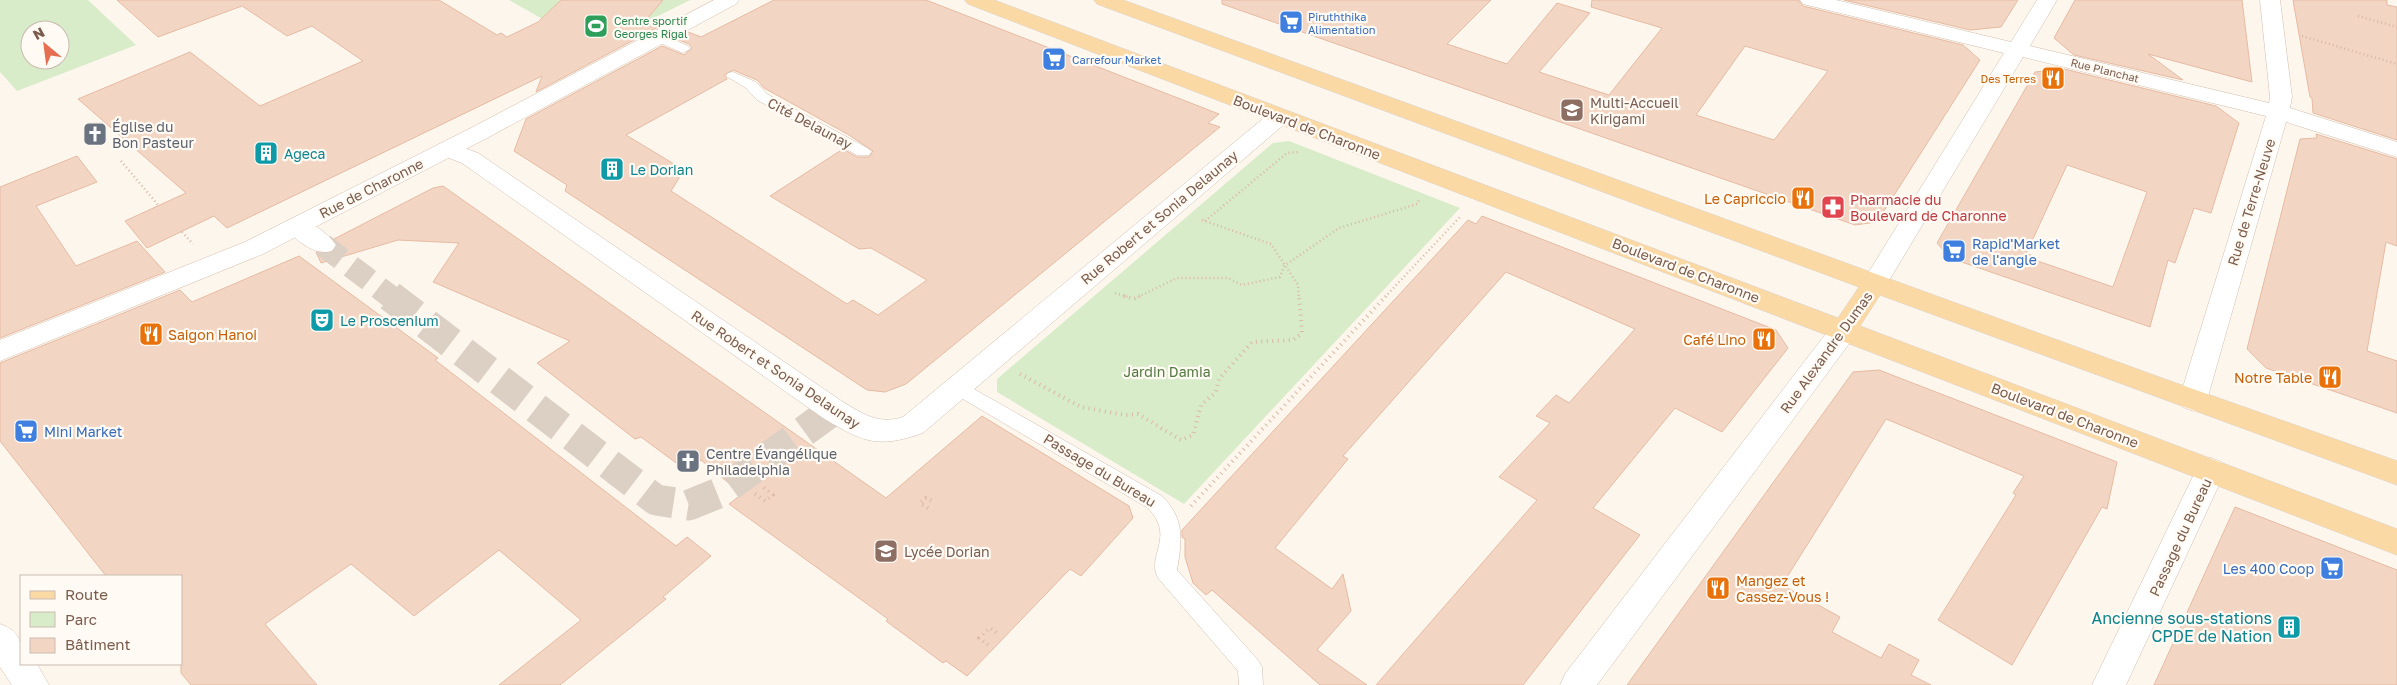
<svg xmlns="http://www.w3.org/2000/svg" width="2397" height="685" font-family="'Golos Text',sans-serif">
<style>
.green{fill:#d8ecc9;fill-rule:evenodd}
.building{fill:#f3d5c3;stroke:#e6bba3;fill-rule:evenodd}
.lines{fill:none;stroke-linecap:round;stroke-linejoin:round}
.street-tunnel-far1{stroke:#dcd0c4;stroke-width:23;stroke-dasharray:23 12;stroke-linecap:butt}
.street-tunnel{stroke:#dcd0c4;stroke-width:31;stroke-dasharray:31 15;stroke-linecap:butt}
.lane-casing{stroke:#d1beb0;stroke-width:1}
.street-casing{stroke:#d1beb0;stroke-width:1}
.secondary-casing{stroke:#d6c0b0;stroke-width:1}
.primary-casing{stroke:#dad1cd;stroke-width:1}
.path-far1{stroke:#d9b8a5;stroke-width:2.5;stroke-dasharray:1 3;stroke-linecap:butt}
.path{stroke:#d9b8a5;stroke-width:4;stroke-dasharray:1 4.5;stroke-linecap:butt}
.lane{fill:#fff;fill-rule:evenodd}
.street{fill:#fff;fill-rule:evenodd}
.secondary{fill:#fff;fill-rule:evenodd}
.primary{fill:#fbd9a5;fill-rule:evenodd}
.labels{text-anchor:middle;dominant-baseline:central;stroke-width:4.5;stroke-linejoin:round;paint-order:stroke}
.far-shop-label{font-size:11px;fill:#366cbe;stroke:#fffaf3;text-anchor:start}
.far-leisure-label{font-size:11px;fill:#27864d;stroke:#fffaf3;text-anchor:start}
.far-street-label{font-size:11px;fill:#7a5c4d;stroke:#fffaf3}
.far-food-label{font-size:11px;fill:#c56008;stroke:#fffaf3;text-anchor:end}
.education-label{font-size:14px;fill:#785e54;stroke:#fffaf3;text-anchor:start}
.street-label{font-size:14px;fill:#7a5c4d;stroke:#fffaf3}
.worship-label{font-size:14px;fill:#5b616d;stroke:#fffaf3;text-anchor:start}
.culture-label{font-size:14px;fill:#0d838f;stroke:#fffaf3;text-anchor:start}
.food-label{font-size:14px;fill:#c56008;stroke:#fffaf3;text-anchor:end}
.health-label{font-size:14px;fill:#be3a42;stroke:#fffaf3;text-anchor:start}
.shop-label{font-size:14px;fill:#366cbe;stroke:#fffaf3;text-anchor:start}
.park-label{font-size:14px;fill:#537a41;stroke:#fffaf3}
.near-culture-label{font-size:16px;fill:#0d838f;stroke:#fffaf3;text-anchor:end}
</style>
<rect width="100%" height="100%" fill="#fdf6ec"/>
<path class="green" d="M0,0h88l48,45 -119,46 -17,-19zM30,30h30v30h-30z
M509,0h181l-96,48z
M1289,141l171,67 -276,296 -187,-112v-13l276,-236z"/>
<path class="building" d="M117,0h322l58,35 4,-2 6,4 31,-15 23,-22h102l-16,19 17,5 -128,68 6,-16 -315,152 -13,-12 -67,32 -22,-27 61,-28 -108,-94 112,-47 70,54 103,-45 -51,-35 -25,10 -45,-30 -84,31z
M774,0h152l293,114 -11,9 12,4 -314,257 -21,8 -18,-2 -302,-199 2,-6 -53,-34 12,-32 136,-73 22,9 8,-7 -3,-4 -13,-5 12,-7 13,5zM733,70l24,10 7,8 85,47 24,16 -4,6h-12l-14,-8 -73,47 89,53 12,-1 56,32 -49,35 -25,-15 -6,4 -176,-113 13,-21 -58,-35 101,-56 -3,-4z
M1222,0h269l-44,44 60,20 50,-61 33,10 -51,59 70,23 53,-67 -71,-21 1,-7h206l5,6 160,39 17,15 -103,162 -22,3 -633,-221zM1745,46l83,25 -54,69 -78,-25z
M1844,0h174l-17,27 -31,3z
M2075,0h167l10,82 -104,-28 35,26 -109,-25 -20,-17z
M2293,0h94v5l10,2v133l-84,-27 -1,-15 -2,-1z
M2064,69l152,37 23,17 -28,90 -17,-5 -19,55 -7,-3 -18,67 -200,-69 -13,-15 98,-171zM2067,165l80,27 -34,95 -84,-29 2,-3 -5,-1z
M2316,134l81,25v87l-11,-4 -19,109 30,10v52l-131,-45 -19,-19 53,-210 17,-1z
M77,156l20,26 -61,24 40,60 61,-25 28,31 -165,66v-151z
M443,186l443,312 96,-82 147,90 4,12 -52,58 -11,-7 -103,107 -21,-15 -3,2 -57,-42 2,-2 -159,-115 13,-10 -41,-34 -14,11 -46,-34 -6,2 -98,-76 33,-22 -137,-59 26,-39 -61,-3 -77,23 -5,-11h18l4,-7 -4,-6 99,-51z
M1482,216l294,114 12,18 -66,84 -47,-24 -82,100 47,27 -117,150h-147l161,-185 -38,-23 51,-54 -14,-7 20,-21 13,8 66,-74 -129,-57 -163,184 5,3 -73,89 57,41 11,-15 8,37 -34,39 50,35h-47l-108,-95 -6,5 -13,-12 -8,-26v-18l-3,-2v-7l286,-310 8,4z
M299,256l139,102 -3,2 241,186 11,-9 24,19 -48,41 3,2 -106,86h-61l82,-65 -82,-70 -85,66 -63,-52 -86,60 52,61h-126l-10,-12v-97h-75l-106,-135v-78l180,-73 12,12z
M1879,370l238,92 -10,47 -5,-2 -90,158 -74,-45 78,-125 -3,-2 11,-17 -138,-57 -104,166 58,32 -8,15 49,26 8,-14 30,16 -8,15 20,10h-304l226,-313z
M2235,507l162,63v115h-243z"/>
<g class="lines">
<path class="street-tunnel-far1" d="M323,245l68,52"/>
<path class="street-tunnel" d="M390,296l266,204 33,5 32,-13 112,-82"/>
<g class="lane-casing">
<path id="lane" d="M658,33l30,13 2,3 -7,4 -30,-13 -2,-3 2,-3z
M733,72l23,10 11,12 102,55 2,3 -2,3h-12l-100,-55 -11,-12 -20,-12 2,-3z
M958,380l204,116c23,23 20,44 15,74l81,90 4,7 1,18h-24l-1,-14 -80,-93c-12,-23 18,-41 -10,-70l-197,-116 -3,-5 3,-5z"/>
</g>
<g class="street-casing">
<path id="street" d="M1800,0h36l175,42 26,-42h20l-27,46 239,57 1,-6 -10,-97h20l12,97 -2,11 107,34v15l-111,-35 -79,278 -4,7 -10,4 -10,-4 -4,-7 87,-284 -243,-59 -139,232 -9,3 -9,-3 -4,-6 142,-230 -201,-49z
M1279,110l8,2 3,5 -3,5 -364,311c-46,16 -60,9 -100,-15l-361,-255 -23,-9 -4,-5 4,-5 8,-2 31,11 365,249c20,12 36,23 60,15l368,-305z
M298,218c14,4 30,15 38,27l-4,6c-17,5 -37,-10 -47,-25l4,-6z
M1844,320l10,3 4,7 -4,7 -257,348h-37l5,-11 269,-351z
M2211,458l11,4 4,8 -100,215h-34l104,-215 4,-8z"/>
</g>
<g class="secondary-casing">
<path id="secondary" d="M714,0h25l-3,4 -249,134 -224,116 -263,107v-21l245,-98 226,-114z
M0,624c22,8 21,18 21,40h16l12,21h-37l-12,-18z"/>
</g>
<g class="primary-casing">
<path id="primary" d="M965,0h29l844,318 21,-31 -762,-283 -3,-4h29l1036,377 238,84v24l-517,-190 -20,31 537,203v26l-1429,-551z"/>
</g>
<path class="path-far1" d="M2358,16l39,11
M2302,36l95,28
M121,161l38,45
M1202,220l69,24 27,41 1,12
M1205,221l82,-68 13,-1
M182,232l11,12
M1115,293l13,4
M1138,297l39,-19h51l14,7 38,-8 4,-11 55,-38 78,-24 3,-6
M1385,297l75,-80"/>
<path class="path" d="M1124,296l10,3 6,-3
M1020,374l61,33 44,8 13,-1 43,26 12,-5 8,-30 15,-13 3,-13 33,-37 41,-2 9,-7 -3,-37
M755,494l10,7 8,-6 -10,-8
M1191,506l195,-210
M928,508l-8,-5 6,-5 8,4
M988,645l-9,-7 11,-10 9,7"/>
<use href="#lane" class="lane"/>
<use href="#street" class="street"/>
<use href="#secondary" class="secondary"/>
<use href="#primary" class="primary"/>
</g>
<defs>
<g id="supermarket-square" transform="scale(1.25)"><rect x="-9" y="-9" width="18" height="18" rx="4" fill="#3f7fe0" stroke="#fffaf3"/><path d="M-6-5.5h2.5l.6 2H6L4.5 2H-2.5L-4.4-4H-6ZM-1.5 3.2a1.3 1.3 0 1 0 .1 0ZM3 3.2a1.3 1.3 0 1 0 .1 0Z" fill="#fff"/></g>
<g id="stadium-square" transform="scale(1.25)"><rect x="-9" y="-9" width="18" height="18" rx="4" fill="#2e9e5b" stroke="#fffaf3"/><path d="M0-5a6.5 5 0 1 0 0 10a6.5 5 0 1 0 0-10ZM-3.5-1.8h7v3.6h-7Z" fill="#fff"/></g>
<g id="restaurant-square" transform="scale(1.25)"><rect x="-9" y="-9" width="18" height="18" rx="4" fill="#e8710a" stroke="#fffaf3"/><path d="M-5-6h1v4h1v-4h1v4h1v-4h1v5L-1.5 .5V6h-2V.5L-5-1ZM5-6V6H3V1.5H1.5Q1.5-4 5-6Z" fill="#fff"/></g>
<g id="school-square" transform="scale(1.25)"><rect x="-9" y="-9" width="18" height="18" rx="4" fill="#8d6e63" stroke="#fffaf3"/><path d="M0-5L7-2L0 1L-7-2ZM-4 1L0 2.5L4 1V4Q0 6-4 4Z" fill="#fff"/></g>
<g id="church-square" transform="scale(1.25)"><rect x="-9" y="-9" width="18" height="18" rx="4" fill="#6b7280" stroke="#fffaf3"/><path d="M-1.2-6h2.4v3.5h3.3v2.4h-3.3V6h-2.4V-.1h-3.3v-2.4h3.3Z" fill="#fff"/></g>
<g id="building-square" transform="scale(1.25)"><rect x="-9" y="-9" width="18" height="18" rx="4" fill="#0f9aa8" stroke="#fffaf3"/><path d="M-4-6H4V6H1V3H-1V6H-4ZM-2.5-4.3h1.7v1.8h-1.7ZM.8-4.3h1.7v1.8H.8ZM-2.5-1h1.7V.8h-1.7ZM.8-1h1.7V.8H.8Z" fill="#fff"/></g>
<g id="pharmacy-square" transform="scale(1.25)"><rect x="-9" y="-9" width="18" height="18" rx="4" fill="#e0444e" stroke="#fffaf3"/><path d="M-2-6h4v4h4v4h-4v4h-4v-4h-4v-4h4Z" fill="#fff"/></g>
<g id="theatre-square" transform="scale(1.25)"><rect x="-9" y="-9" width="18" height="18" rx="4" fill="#0f9aa8" stroke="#fffaf3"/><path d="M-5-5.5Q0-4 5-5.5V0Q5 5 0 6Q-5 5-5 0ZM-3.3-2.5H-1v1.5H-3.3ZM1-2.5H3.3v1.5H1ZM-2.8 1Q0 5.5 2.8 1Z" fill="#fff"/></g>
</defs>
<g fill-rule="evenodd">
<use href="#supermarket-square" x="1291" y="22"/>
<use href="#stadium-square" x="596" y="26"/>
<use href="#supermarket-square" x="1054" y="59"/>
<use href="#restaurant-square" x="2053" y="78"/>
<use href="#school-square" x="1572" y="110"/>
<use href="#church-square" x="95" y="134"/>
<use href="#building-square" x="266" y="153"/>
<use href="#building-square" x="612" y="169"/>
<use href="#restaurant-square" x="1803" y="198"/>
<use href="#pharmacy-square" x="1833" y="207"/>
<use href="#supermarket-square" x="1954" y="251"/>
<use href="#theatre-square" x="322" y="320"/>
<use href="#restaurant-square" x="151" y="334"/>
<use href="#restaurant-square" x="1764" y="339"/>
<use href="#restaurant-square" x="2330" y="377"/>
<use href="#supermarket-square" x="26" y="431"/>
<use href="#church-square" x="688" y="461"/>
<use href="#school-square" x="886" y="551"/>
<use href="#supermarket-square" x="2332" y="568"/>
<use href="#restaurant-square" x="1718" y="588"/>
<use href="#building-square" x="2289" y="627"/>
</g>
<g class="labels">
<g class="far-shop-label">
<text x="1308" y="16">Piruththika<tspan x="1308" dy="13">Alimentation</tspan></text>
<text x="1072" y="59">Carrefour Market</text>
</g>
<g class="far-leisure-label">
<text x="614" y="20">Centre sportif<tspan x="614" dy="13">Georges Rigal</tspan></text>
</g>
<g class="far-street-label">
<text transform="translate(2105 70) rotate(14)">Rue Planchat</text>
</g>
<g class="far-food-label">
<text x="2036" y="78">Des Terres</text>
</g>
<g class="education-label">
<text x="1590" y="102">Multi-Accueil<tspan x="1590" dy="16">Kirigami</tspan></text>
<text x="904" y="551">Lycée Dorian</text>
</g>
<g class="street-label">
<text transform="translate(810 123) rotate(28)">Cité Delaunay</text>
<text transform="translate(1307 127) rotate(21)">Boulevard de Charonne</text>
<text transform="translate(371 188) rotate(-27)">Rue de Charonne</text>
<text transform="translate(2251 202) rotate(-73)">Rue de Terre-Neuve</text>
<text transform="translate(1159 217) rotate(-40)">Rue Robert et Sonia Delaunay</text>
<text transform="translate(1686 270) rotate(21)">Boulevard de Charonne</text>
<text transform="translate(1826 352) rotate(-54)">Rue Alexandre Dumas</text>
<text transform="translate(776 369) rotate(34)">Rue Robert et Sonia Delaunay</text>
<text transform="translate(2065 415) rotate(21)">Boulevard de Charonne</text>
<text transform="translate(1100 470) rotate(31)">Passage du Bureau</text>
<text transform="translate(2180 537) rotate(-65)">Passage du Bureau</text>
</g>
<g class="worship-label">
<text x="112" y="126">Église du<tspan x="112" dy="16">Bon Pasteur</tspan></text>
<text x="706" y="453">Centre Évangélique<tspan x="706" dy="16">Philadelphia</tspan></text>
</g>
<g class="culture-label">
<text x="284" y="153">Ageca</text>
<text x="630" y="169">Le Dorian</text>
<text x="340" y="320">Le Proscenium</text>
</g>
<g class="food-label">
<text x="1786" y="198">Le Capriccio</text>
<text x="168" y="334" text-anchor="start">Saigon Hanoi</text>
<text x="1746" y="339">Café Lino</text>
<text x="2312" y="377">Notre Table</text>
<text x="1736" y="580" text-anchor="start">Mangez et<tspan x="1736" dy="16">Cassez-Vous !</tspan></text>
</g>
<g class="health-label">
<text x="1850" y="199">Pharmacie du<tspan x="1850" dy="16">Boulevard de Charonne</tspan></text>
</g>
<g class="shop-label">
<text x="1972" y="243">Rapid'Market<tspan x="1972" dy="16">de l'angle</tspan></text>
<text x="44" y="431">Mini Market</text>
<text x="2314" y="568" text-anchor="end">Les 400 Coop</text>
</g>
<g class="park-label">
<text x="1167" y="371">Jardin Damia</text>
</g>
<g class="near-culture-label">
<text x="2272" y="618">Ancienne sous-stations<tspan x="2272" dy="18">CPDE de Nation</tspan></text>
</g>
</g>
<rect x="20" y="575" width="162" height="90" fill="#fffaf3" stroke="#cabbb1"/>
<rect x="30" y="591" width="25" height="8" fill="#fbd9a5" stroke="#cabbb1"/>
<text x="65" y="600" font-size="15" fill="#7a5c4d">Route</text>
<rect x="30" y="612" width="25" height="15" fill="#d8ecc9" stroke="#cabbb1"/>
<text x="65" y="625" font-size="15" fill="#7a5c4d">Parc</text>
<rect x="30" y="638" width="25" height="15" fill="#f3d5c3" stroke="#cabbb1"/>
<text x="65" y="650" font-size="15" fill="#7a5c4d">Bâtiment</text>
<g transform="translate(45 45) rotate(331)"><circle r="24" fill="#fffaf3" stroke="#cabbb1"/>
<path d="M0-4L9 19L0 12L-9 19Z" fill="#e76f51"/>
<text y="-8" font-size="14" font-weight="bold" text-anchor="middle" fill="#7a5c4d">N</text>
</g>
</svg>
